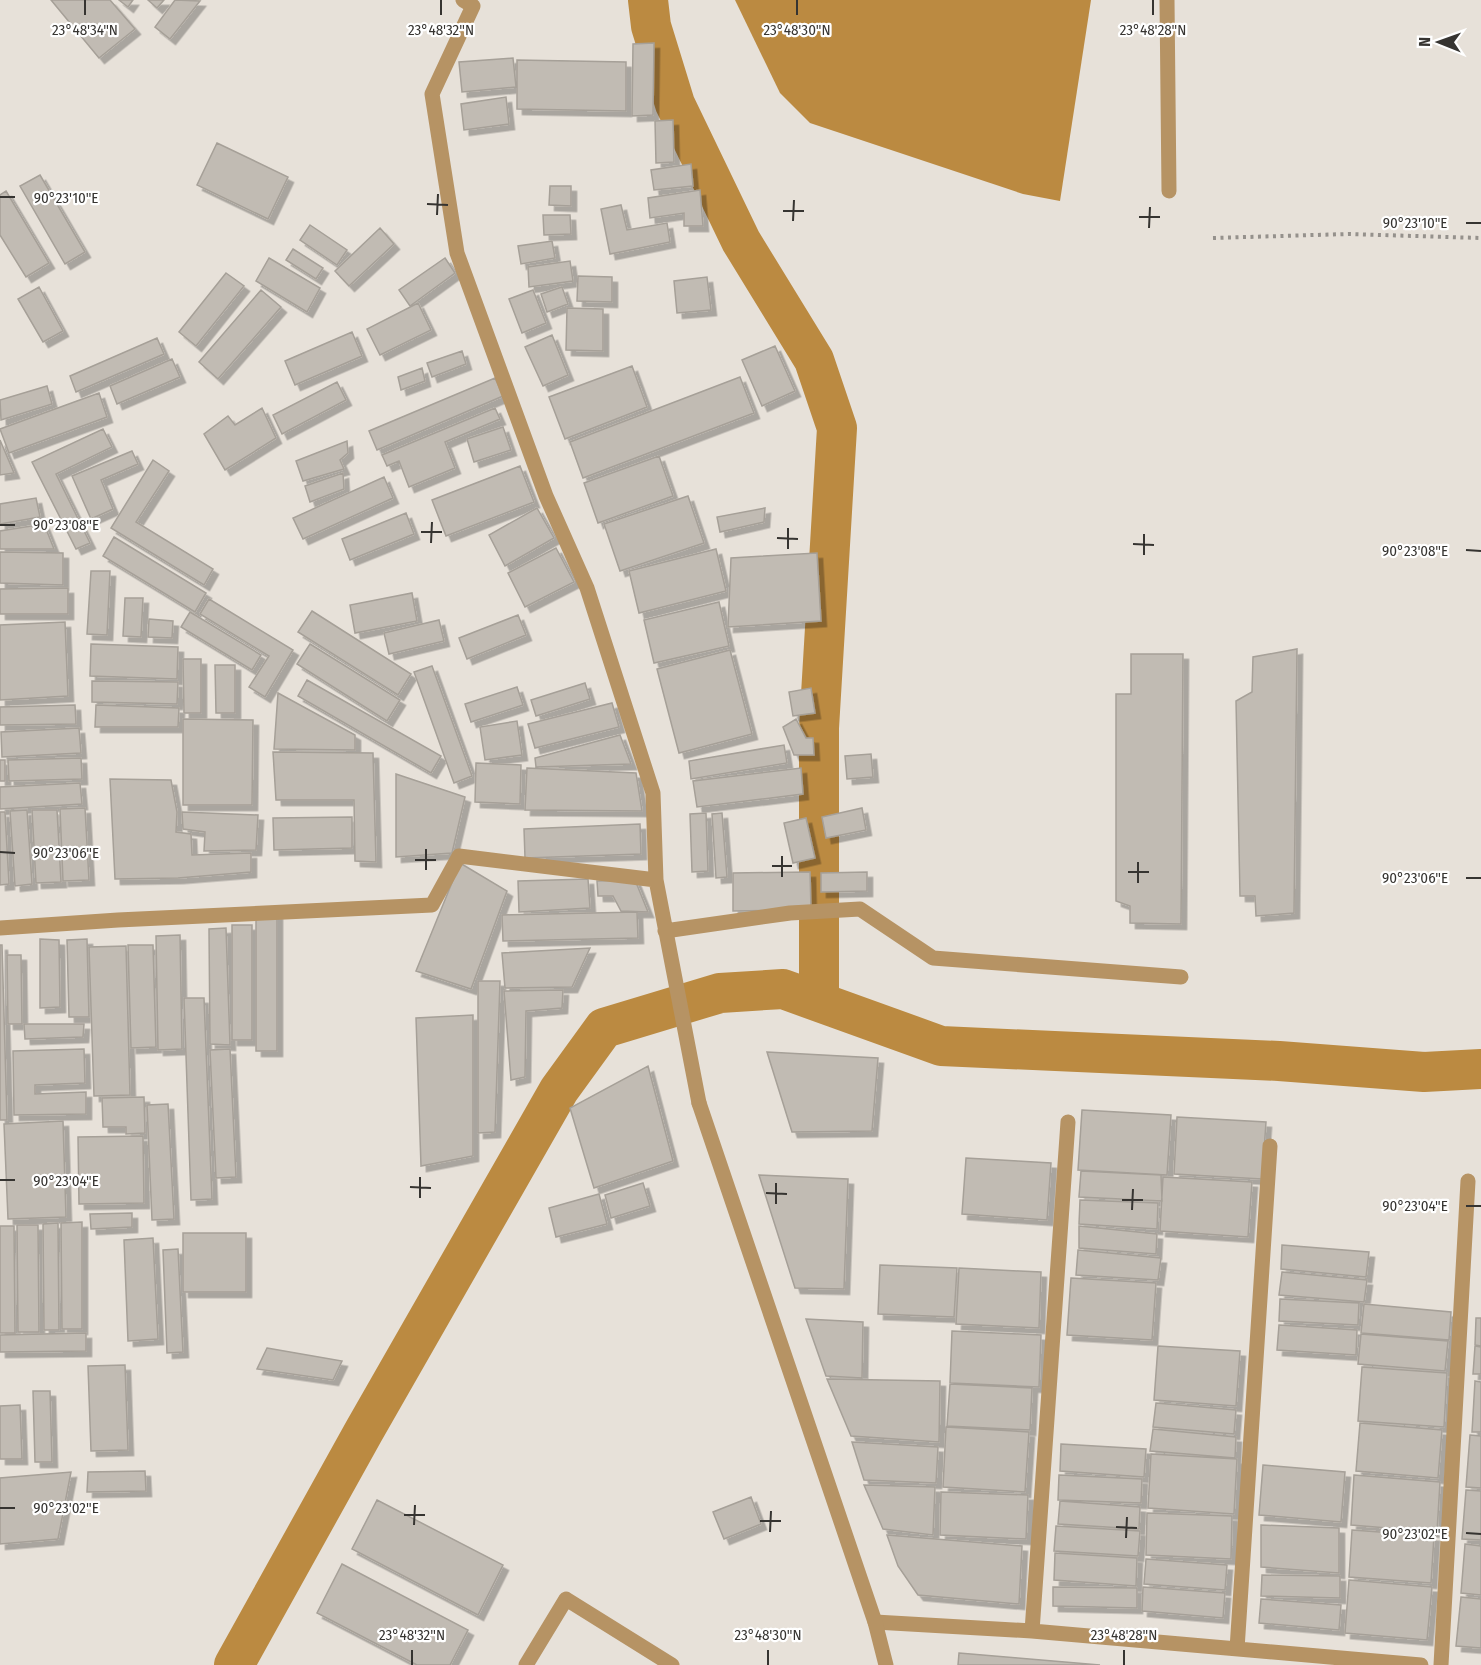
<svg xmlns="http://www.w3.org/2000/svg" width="1481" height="1665" font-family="'Fira Sans Condensed',sans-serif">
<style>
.water{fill:#bb8a41}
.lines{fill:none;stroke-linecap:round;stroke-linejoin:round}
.canal{stroke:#bb8a41;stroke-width:40}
.building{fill:#c1bbb3;stroke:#a6a098;stroke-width:1.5;filter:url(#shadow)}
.path{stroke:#95918c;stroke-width:4;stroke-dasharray:3 4.5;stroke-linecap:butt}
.service{stroke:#b69364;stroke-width:15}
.minor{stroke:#b69364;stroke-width:15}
.tertiary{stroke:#b69364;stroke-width:15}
.ticks{fill:none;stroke:#363431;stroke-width:2}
.ticks-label{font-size:15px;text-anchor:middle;fill:#363431;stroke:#fff;stroke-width:4.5;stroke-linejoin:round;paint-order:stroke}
</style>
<defs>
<filter id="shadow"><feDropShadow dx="5.5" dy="5.5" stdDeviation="0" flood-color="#0004"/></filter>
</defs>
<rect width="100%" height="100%" fill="#e7e1d9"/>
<path class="water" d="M735,0h356l-31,201 -37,-7 -213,-71 -30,-30z"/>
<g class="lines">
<path class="canal" d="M648,0l3,26 24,78 66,137 73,119 23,68 -18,300v274
M234,1665l130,-234 195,-341 45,-62 116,-35 63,-4 158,57 338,15 145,11 57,-3"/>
</g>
<path class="building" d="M51,0h59l25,29 -36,29z
M119,0h14l-5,7z
M148,0h16l-7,8z
M175,0l25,1 -30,38 -15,-12z
M654,43l-1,72 -21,1 1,-72z
M513,58l3,29 -54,5 -3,-30z
M517,60l109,2v49l-109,-2z
M506,97l3,27 -45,6 -3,-26z
M673,120l1,42 -18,1 -1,-42z
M217,143l71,34 -20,42 -71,-34z
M691,164l2,22 -39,4 -3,-20z
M40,175l45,77 -20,12 -45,-78z
M550,186h21v20l-22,-1z
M700,190l3,36h-19v-13l-34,5 -2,-20z
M6,191l43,72 -23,14 -26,-42v-40z
M621,205l6,25 40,-7 3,19 -60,12 -9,-45z
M543,215h27l1,19 -27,1z
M310,225l37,25 -10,15 -37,-25z
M380,228l14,16 -45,42 -14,-15z
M552,241l3,17 -34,6 -3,-18z
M293,249l30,19 -7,11 -30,-19z
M269,258l51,30 -13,24 -51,-31z
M445,258l10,15 -45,33 -11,-16z
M570,261l3,20 -44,6 -1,-20z
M226,273l18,13 -48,60 -17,-14z
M578,276l34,1v25l-35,-1z
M707,277l4,33 -34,3 -3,-32z
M39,287l24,44 -20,11 -25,-43z
M562,287l6,17 -21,8 -6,-18z
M261,290l20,17 -63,72 -19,-17z
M533,290l13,33 -24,10 -13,-34z
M418,303l13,27 -51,25 -13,-26z
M567,308l36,1v42l-37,-1z
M352,332l10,24 -67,29 -10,-24z
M552,335l16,40 -25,11 -18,-39z
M157,338l7,16 -88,38 -6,-16z
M775,346l20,45 -33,15 -20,-46z
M462,351l4,13 -34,13 -5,-14z
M172,359l8,18 -63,27 -7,-18z
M632,366l15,41 -82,32 -16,-42z
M422,368l3,13 -24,9 -3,-13z
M740,377l14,36 -171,65 -13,-36z
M495,378l8,18 -126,54 -8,-19z
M337,382l9,18 -64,34 -9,-19z
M47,386l5,18 -51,16 -1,-20z
M99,393l8,24 -98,36 -9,-24z
M262,408l14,30 -51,32 -21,-36 24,-18 7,9z
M495,408l5,11 -55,23 10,26 -46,19 -10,-26 -12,5 -5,-11z
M503,427l8,23 -37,12 -7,-23z
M103,429l9,18 -56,27 34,69 -14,6 -44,-87z
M0,440l14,33 -14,2z
M347,441l1,12 -8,7 4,9 -41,12 -7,-20z
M132,451l6,13 -37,16 12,29 -22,10 -19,-43z
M659,456l14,40 -75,27 -14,-40z
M153,460l16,11 -33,51 77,47 -9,16 -93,-57z
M520,466l14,36 -88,34 -14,-36z
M343,473l1,16 -34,13 -5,-16z
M384,477l9,21 -90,41 -10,-21z
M688,496l16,47 -84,28 -16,-47z
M36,498l4,19 -40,7v-20z
M537,508l17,30 -49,28 -16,-31z
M765,508l-1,14 -44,10 -3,-15z
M406,513l8,21 -64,26 -8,-21z
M44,524l10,25h-54v-18z
M114,537l92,56 -11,19 -92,-56z
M556,548l18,34 -49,25 -17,-34z
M716,549l10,42 -87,22 -10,-42z
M0,552l63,1v32l-63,-2z
M817,553l4,68 -93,6 3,-69z
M91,571h19l-3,64 -20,-1z
M68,588v26h-68v-25z
M412,593l5,28 -62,12 -5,-28z
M125,598h18l-2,39 -18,-1z
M209,599l84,51 -28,47 -16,-10 20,-31 -69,-42z
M719,602l10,44 -75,17 -10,-43z
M312,611l99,63 -13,21 -100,-63z
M190,612l71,43 -9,15 -71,-43z
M518,615l8,20 -59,24 -8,-21z
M149,619l24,2 -1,17 -24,-1z
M439,620l5,21 -55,13 -5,-21z
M65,622l3,74 -68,4v-75z
M91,644l87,3 -1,32 -87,-3z
M310,644l90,56 -13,21 -90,-57z
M1297,649l-3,264 -38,3 -1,-20h-15l-4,-195 16,-9 1,-35z
M730,650l22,84 -73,19 -22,-84z
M1131,654h52l-2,270 -51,-1v-17l-14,-5v-207h15z
M183,659h18v54h-17z
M215,665h20v48h-19z
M432,666l40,110 -18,7 -40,-111z
M307,680l134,76 -10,17 -133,-77z
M92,681l86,1 -1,22 -85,-2z
M585,683l5,16 -54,17 -5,-16z
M517,687l6,18 -52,17 -6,-18z
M811,688l4,25 -22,3 -4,-24z
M278,693l77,42v15l-81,-1z
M612,703l7,24 -84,21 -7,-24z
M75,705l1,19 -76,1v-18z
M96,705l83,3 -1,19h-83z
M183,719l70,1 -1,85h-69z
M796,719l10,19h7l1,17h-20l-11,-28z
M517,721l5,34 -37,5 -5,-33z
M79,728l2,25 -79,4 -1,-25z
M620,735l11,29 -95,3 -1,-9z
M784,745l3,18 -96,16 -2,-18z
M273,752l100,1 3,109 -21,-1 -1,-61h-78z
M871,754l2,23 -26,2 -2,-23z
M81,758l1,21 -73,2 -1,-21z
M0,760h5v21h-5z
M476,763l45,2 -1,39 -45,-2z
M527,768l109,5 6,38 -117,-1z
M801,768l2,26 -106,13 -4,-26z
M396,774l69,23 -13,56 -56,4z
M110,779l61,1 6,32 -1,20 15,2 1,21 59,-2v19l-73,6 -63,1z
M80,783l2,21 -82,5v-22z
M85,808l4,72 -26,1 -3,-72z
M862,808l4,22 -40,8 -4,-21z
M27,810l5,74 -17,2 -5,-75z
M32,810h25l4,72 -25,1z
M0,812h5l4,72 -9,1z
M182,812l76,3 -2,35 -52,1 1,-19 -22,-3z
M706,813l2,58 -16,1 -2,-58z
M722,813l5,64 -11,1 -4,-64z
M352,817v31l-78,2 -1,-32z
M806,818l9,40 -22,5 -9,-40z
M640,824l1,30 -116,4 -1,-29z
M460,863l47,28 -36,98 -55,-18z
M810,872l1,38 -78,1v-38z
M867,872v19l-46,1v-19z
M588,879l2,29 -71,4 -1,-31z
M635,880l13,32 -27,-1 -8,-15h-15l-1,-15z
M637,912l1,26 -135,3 -1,-26z
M256,913l21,1v137h-21z
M232,925h20v115h-20z
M226,928l4,117 -20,-1 -1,-115z
M180,935l2,114 -24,1 -2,-114z
M40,939l19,1 1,67 -20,1z
M87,939l2,78h-20l-2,-77z
M0,945h2l5,175h-7z
M128,945h25l3,102 -25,1z
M126,946l4,149 -36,1 -5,-149z
M590,948l-18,39 -67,1 -3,-35z
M7,955h14l1,69h-14z
M478,981h22l-5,151 -17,1z
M563,990l-1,18 -36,3 -1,66 -14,3 -7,-89z
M184,998h20l8,201 -21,1z
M473,1015v141l-52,10 -5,-148z
M24,1024h60l-1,13 -58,2z
M84,1049l1,34 -50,2v9l51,-2v22l-72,1 -1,-64z
M230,1049l6,128 -20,1 -6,-128z
M767,1052l111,6 -6,73 -80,1z
M648,1066l25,95 -79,27 -24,-80z
M144,1097l1,36 -19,1v-7h-23l-1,-29z
M168,1104l6,115 -22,1 -5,-115z
M1082,1110l89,5 -4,60 -89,-5z
M1177,1117l89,5 -4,57 -88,-5z
M63,1121l3,96 -58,2 -4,-95z
M143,1136l1,67 -65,1 -1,-67z
M966,1158l85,5 -4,57 -85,-6z
M1081,1171l80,4 1,26 -83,-4z
M759,1175l89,4 -4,110 -49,-1z
M1163,1177l89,5 -4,55 -88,-6z
M643,1183l7,23 -39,12 -6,-23z
M599,1194l8,30 -51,13 -7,-29z
M1080,1200l78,3 -1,26 -78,-5z
M132,1213v14l-41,2 -1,-15z
M82,1222v107h-20l-1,-106z
M58,1223l1,107h-15l-1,-106z
M17,1225h21l1,107h-21z
M0,1226h14l1,107h-15z
M1079,1226l78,8 -1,20 -77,-6z
M183,1233h63v59h-63z
M153,1238l5,101 -30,2 -4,-101z
M1282,1245l87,7 -3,25 -85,-8z
M178,1249l5,103 -16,1 -4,-103z
M1078,1250l83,8 -3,22 -82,-5z
M880,1265l77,3 -3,49 -76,-3z
M959,1268l82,4 -2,56 -83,-4z
M1282,1272l85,8 -3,22 -85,-7z
M1071,1278l85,5 -4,57 -85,-5z
M1280,1299l79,4 -1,22 -79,-4z
M1364,1304l87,8 -2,28 -88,-7z
M1476,1318h5v28l-6,-1z
M806,1319l57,3 -1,56 -36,-2z
M1279,1325l78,5 -1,25 -79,-5z
M952,1331l89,4 -2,52 -89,-4z
M86,1333v18l-86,1v-17z
M1361,1334l87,7 -3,30 -87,-7z
M1158,1346l82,5 -4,55 -82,-6z
M1475,1346l6,1v27h-8z
M267,1348l75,13 -9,19 -76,-11z
M125,1365l3,85 -37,1 -3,-85z
M1362,1367l85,6 -3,54 -86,-6z
M827,1379l113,2 -1,61 -88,-6z
M1475,1381l6,1v50h-9z
M950,1384l82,4 -2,42 -83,-4z
M33,1391h17l2,71h-17z
M1156,1403l80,7 -2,24 -81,-7z
M20,1405l2,54h-22v-53z
M1360,1423l82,7 -4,48 -82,-7z
M946,1427l83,5 -4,60 -82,-5z
M1153,1429l83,8 -1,21 -85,-7z
M1470,1435l11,1v52l-15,-1z
M852,1442l86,5 -2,36 -72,-3z
M1061,1444l85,5 -2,28 -84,-6z
M1151,1454l86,5 -3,55 -86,-6z
M1263,1465l82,7 -4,50 -82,-7z
M145,1471l1,20 -59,1 1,-20z
M71,1472l-13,67 -58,5v-66z
M1059,1475l83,4 -1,24 -83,-3z
M1354,1475l86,7 -3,50 -86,-7z
M864,1485l71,2 -2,48 -50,-6z
M1466,1490l15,1v49l-19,-1z
M941,1492l87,3 -2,44 -86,-4z
M751,1497l10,27 -37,15 -11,-27z
M377,1500l126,65 -25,50 -126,-66z
M1060,1501l80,6 -1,22 -81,-5z
M1147,1513l85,3 -1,43 -85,-4z
M1261,1525l78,3v45l-78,-6z
M1056,1526l84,5 -2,25 -84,-5z
M1352,1530l82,6 -3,47 -82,-6z
M887,1535l135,11 -3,58 -101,-9 -20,-29z
M1465,1544l16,2v49l-20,-2z
M1055,1553l82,5 -1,28 -82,-6z
M1146,1559l81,6 -2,25 -81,-6z
M342,1564l126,66 -18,35h-33l-100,-52z
M1262,1575l78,1v22l-79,-2z
M1349,1580l83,7 -5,53 -82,-7z
M1053,1587l84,1v20l-84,-2z
M1143,1587l82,6 -2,25 -81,-7z
M1461,1597l20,2v49l-25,-2z
M1261,1599l80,6 -2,25 -80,-7z
M959,1653l141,12h-142z"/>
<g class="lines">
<path class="path" d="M1213,238l135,-4 133,4"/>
<path class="service" d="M526,1665l40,-66 106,66"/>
<path class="minor" d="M463,0l10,6 -41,88 25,159 89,243 41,92 66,205 3,87 43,223
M1167,0l2,191
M0,928l118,-8 314,-15 27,-49 197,24
M665,931l125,-18 70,-4 73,49 248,19
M875,1622l157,9 389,34
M1032,1631l36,-509
M1237,1649l33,-503
M1441,1665l27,-484"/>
<path class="tertiary" d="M699,1103l176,519 11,43"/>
</g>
<path class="ticks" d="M85,15v-15M441,15v-15M797,15v-15M1153,15v-15M0,197h15M427,204l21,1M783,211h21M437,215l1,-21M1139,217h21M793,221l1,-21M1466,223h15M1149,228l1,-21M0,525h15M421,532h21M777,538l21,1M431,543l1,-21M1133,544l21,1M788,549v-21M1466,550l15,1M1144,555v-21M0,852l15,1M415,860h21M772,866h20M426,870v-21M1128,872h21M782,877v-21M1466,878h15M1138,883v-21M0,1180h15M410,1187l21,1M766,1193l21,1M420,1198v-21M1122,1200h21M776,1204v-21M1466,1206h15M1132,1210l1,-21M0,1508h15M404,1515h21M760,1521h21M414,1525l1,-20M1116,1527l21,1M770,1532l1,-21M1466,1533l15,1M1126,1538l1,-21M412,1665v-15M768,1665v-15M1124,1665v-15"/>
<g class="ticks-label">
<text x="85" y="35">23°48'34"N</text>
<text x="441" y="35">23°48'32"N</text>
<text x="797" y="35">23°48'30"N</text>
<text x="1153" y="35">23°48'28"N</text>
<text x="66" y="203">90°23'10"E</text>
<text x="1415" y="228">90°23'10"E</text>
<text x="66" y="530">90°23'08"E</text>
<text x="1415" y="556">90°23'08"E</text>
<text x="66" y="858">90°23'06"E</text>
<text x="1415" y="883">90°23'06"E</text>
<text x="66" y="1186">90°23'04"E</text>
<text x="1415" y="1211">90°23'04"E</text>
<text x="66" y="1513">90°23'02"E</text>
<text x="1415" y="1539">90°23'02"E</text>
<text x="412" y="1640">23°48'32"N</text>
<text x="768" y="1640">23°48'30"N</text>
<text x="1124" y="1640">23°48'28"N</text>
</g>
<g transform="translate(1439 42) rotate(271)" stroke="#ffffff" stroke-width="4.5" paint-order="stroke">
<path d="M0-4.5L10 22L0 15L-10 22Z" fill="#363431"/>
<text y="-9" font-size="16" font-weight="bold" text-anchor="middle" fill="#363431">N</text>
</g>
</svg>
